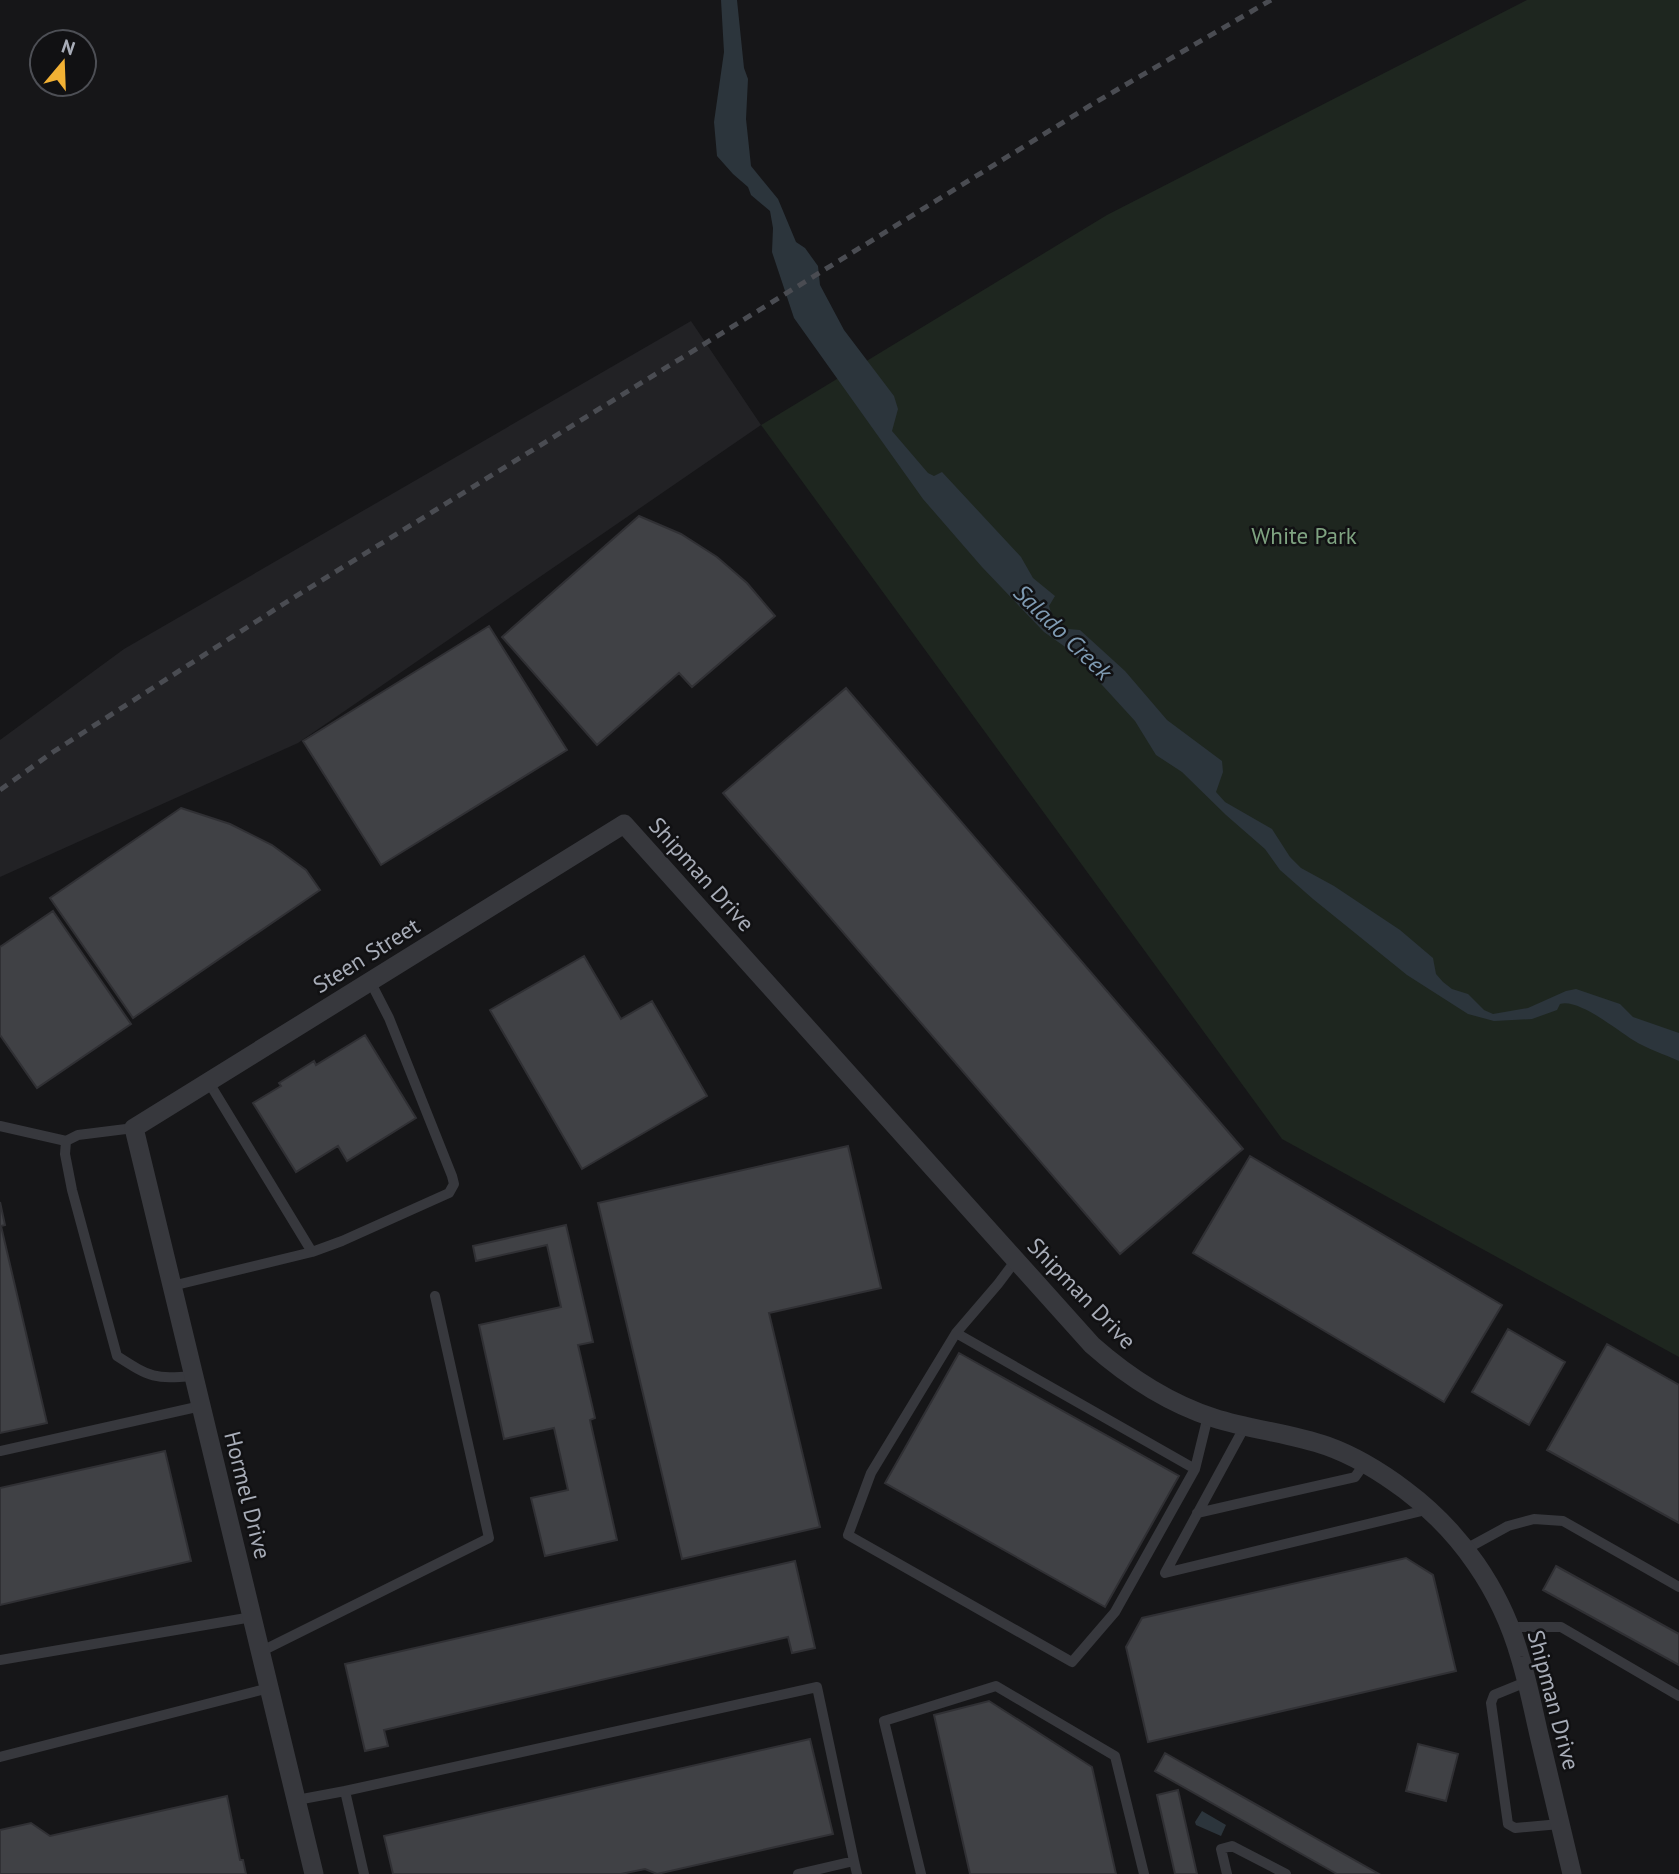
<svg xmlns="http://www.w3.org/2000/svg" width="1679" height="1874" font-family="'PT Sans',sans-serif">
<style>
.built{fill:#222225}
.green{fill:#1e261f}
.water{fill:#2c353c}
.building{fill:#404145;stroke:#303034;stroke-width:2}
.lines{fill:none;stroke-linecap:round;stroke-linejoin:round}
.service{stroke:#37383d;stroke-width:10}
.minor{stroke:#37383d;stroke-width:19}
.rail{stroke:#4a4c52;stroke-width:5;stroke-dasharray:9 7;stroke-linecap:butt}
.labels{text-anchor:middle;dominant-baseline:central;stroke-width:5;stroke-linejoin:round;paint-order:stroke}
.park-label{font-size:23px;fill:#7fa381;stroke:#111113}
.street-label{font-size:23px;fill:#a8adb8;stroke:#111113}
.water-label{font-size:24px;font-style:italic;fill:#7f9bb3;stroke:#111113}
</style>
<rect width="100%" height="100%" fill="#161618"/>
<path class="built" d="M691,321l70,104 -463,318 -298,134v-137l124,-91z"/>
<path class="green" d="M1527,0h152v1357l-397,-218 -521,-714 346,-210z"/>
<path class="water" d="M721,0h16l7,68 4,11 -2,40 5,47 27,33 18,43 9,6 13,18 2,19 24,45 50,66 4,13 -6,22 36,42 6,3 8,-4 79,85 12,21 22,18 -6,10 5,16 14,7 12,1 45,41 42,49 55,41 1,11 -7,20 9,10 47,27 18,28 11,11 33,18 66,44 33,28 3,16 7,8 9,7 16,5 16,16 9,4 35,-6 38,-17 10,-2 44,15 13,13 46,16v28c-15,-7 -32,-12 -46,-21 -16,-10 -55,-42 -73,-36l-3,6 -25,9 -38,2 -26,-7 -61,-39 -94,-76 -33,-29 -15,-21 -39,-34 -44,-43 -26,-17 -21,-34 -64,-70 -27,-19 -62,-65 -59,-68 -129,-181 -22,-66 1,-24 -3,-17 -19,-16 -3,-8 -15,-13 -16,-18 -3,-34 10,-70z
M1202,1811l24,14 -5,11 -25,-11 -1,-3z"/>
<path class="building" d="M639,516l42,18 36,23 30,26 28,33 -83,71 -13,-14 -82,72 -95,-108z
M489,626l78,124 -186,115 -78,-124z
M846,688l397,461 -123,105 -397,-461z
M181,808l49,16 42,21 34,25 14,20 -187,128 -83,-120z
M53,911l78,113 -94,64 -37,-53v-88z
M584,956l37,63 31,-18 55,95 -125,73 -92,-159z
M365,1035l51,83 -69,43 -9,-15 -42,26 -43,-69 28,-17 -2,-3 35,-22 2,4z
M848,1146l33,142 -112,25 51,214 -138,32 -84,-356z
M1250,1156l252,149 -58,97 -251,-149z
M0,1202l5,23 -4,1 46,197 -47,10z
M566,1225l27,117 -15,3 17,73 -5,2 27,120 -72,16 -14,-58 37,-8 -14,-62 -50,11 -25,-114 82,-18 -14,-62 -71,16 -3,-15z
M1508,1329l57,33 -36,63 -57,-33z
M1607,1344l72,41v138l-132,-73z
M959,1353l220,123 -74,131 -220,-124z
M165,1451l26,110 -191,44v-117z
M1406,1558l27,17 23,96 -308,71 -22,-95 16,-29z
M795,1561l20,87 -23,5 -4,-16 -404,93 4,16 -23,5 -20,-87z
M1556,1566l123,68v31l-136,-75z
M989,1701l103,66 24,107h-146l-36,-159z
M810,1739l23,95 -176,40 -12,-5 -24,5h-228l-9,-38z
M1418,1744l40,10 -12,47 -40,-10z
M1165,1753l214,121h-42l-182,-103z
M1178,1790l19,84h-22l-18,-79z
M227,1796l13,64h3l3,14h-246v-44l31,-7 19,13z"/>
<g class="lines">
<path class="service" d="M208,1081l104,171
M0,1126l66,15
M134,1128l-56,7 -12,6 -1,13 7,36 45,166c34,22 37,23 77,20
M1016,1260l-18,24 -42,49 -85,140 -23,62 224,127 43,-50 80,-143 13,-53
M172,1286l140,-34 30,-11 107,-48 5,-9 -2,-8 -63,-158 -19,-37
M956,1333l239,136
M1245,1426l-80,147 265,-64
M0,1451l201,-45
M1197,1513l158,-36 10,-14
M1466,1549l42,-23 26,-7 29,2 116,66
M1509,1627h52l118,69
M260,1652l229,-114 -54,-242
M0,1660l252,-43
M1526,1682l-32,13 -3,8 17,121 7,4 45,-4
M0,1757l269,-69
M345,1791l472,-104 37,174
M297,1800l48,-9 19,83
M798,1874l56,-13 3,13
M921,1874l-37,-153 112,-35 119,70 29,118
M1227,1874l-6,-25 11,-3 54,28"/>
<path class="minor" d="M314,1874l-180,-746 490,-304 468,521c35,31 76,58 122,73 37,12 76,15 113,28 28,10 54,26 78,44 55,41 96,100 115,167 8,26 13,52 19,78 11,46 22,93 33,139"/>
<path class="rail" d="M0,790l53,-38 232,-149 811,-501 175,-102"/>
</g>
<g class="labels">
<g class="park-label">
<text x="1304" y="535">White Park</text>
</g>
<g class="street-label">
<text transform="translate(702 874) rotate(48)">Shipman Drive</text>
<text transform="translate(366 955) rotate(-32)">Steen Street</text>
<text transform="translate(1082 1293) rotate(46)">Shipman Drive</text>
<text transform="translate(248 1495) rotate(76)">Hormel Drive</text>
<text transform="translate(1554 1700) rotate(75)">Shipman Drive</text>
</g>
<g class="water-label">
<text transform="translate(1063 632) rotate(44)">Salado Creek</text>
</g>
</g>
<g transform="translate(63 63) rotate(19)"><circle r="33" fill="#111113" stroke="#4d4f55" stroke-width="2"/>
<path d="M0-5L12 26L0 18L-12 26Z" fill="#f2b134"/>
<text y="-10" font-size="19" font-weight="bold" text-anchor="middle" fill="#a8adb8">N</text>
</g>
</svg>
